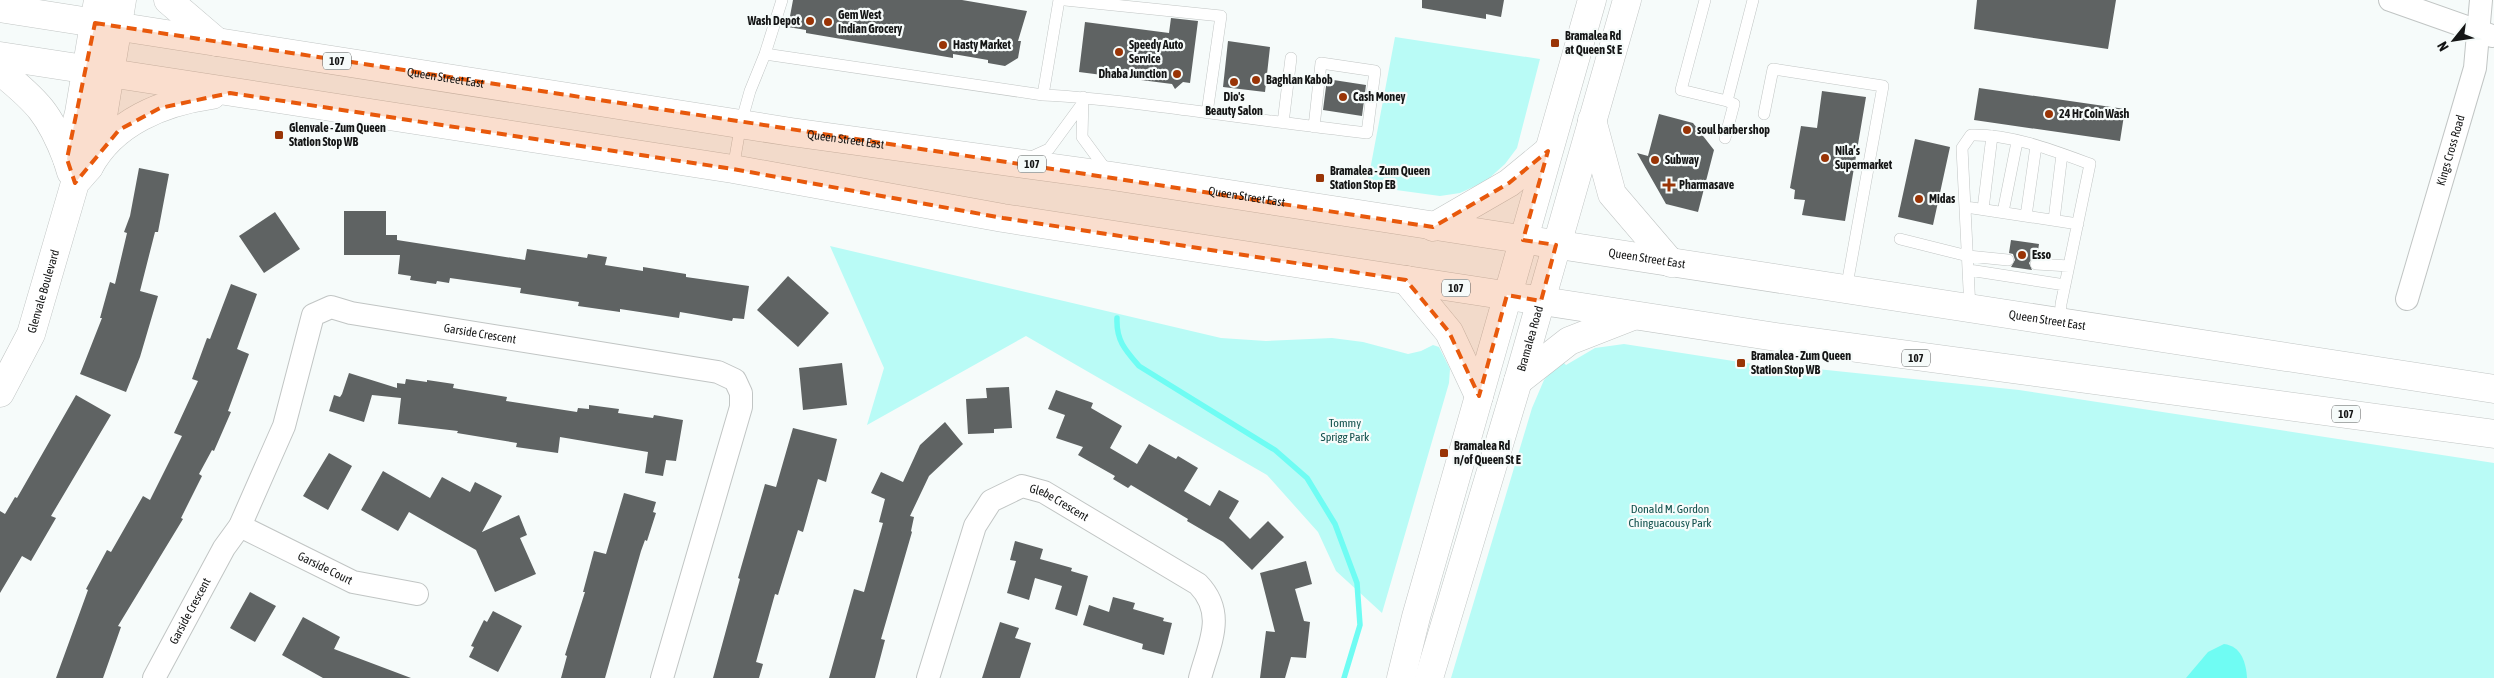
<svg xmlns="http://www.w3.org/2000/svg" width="2494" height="678" font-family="'Asap Condensed',sans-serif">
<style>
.green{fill:#b9fbf6}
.water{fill:#6ffcf3}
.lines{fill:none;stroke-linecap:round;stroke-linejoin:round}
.stream{stroke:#6ffcf3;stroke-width:5.5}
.building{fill:#5f6363}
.service-casing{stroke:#c1c5c4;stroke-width:12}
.minor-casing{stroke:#c1c5c4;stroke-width:24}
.tertiary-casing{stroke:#c1c5c4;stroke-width:29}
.secondary-casing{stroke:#c1c5c4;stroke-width:29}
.primary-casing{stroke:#c1c5c4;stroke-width:29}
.service{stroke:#fff;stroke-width:11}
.minor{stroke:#fff;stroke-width:22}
.tertiary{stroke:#fff;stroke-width:28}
.secondary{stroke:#fff;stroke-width:28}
.primary{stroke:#fff;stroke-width:28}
.marked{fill:#e8590c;fill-opacity:0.2;stroke:#e8590c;stroke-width:4;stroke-dasharray:10 6;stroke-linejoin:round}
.poi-dot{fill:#993406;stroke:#f6fbfa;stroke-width:2}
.labels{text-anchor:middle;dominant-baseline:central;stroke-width:4.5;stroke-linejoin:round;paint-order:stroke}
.shield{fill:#f6fbfa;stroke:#585a5a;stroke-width:1}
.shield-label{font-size:11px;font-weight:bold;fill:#141515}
.poi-label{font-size:12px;font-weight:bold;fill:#141515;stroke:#f6fbfa;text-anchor:start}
.street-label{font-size:12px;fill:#141515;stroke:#f6fbfa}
.park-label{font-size:12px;fill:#11504c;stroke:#f6fbfa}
</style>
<rect width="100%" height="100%" fill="#f6fbfa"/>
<path class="green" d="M1395,37l145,22 -23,89 -12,16 -19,17 -26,12 -20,3 -73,-10z
M830,246l391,92 45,3 66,-3 31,4 45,12 13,-3 12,-6 6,2 11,22 -1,14 -67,230 -46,-42 -18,-39 -51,-57 -241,-139 -159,89 17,-57z
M1624,344l181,28 12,-3 202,21 475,73v215h-1043l81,-270 12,-28 17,-20 5,5 29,-17z"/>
<path class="water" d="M2224,644c17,2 22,18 23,34h-61l22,-26z"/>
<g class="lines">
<path class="stream" d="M1117,318c-1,22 8,32 22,48l136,84 32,28 28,46 22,59 3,42 -16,53"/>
</g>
<path class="building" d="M793,0h169l65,11 -9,30h3l-3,17 -13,8 -17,-3v-3l-35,-6v4l-147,-25v-3l-18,-3z
M1422,0h82l-3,17 -15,-3v5l-64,-11z
M1977,0h139l-8,49 -134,-20z
M1171,18l27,3 -8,62 -7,-1 -8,7 -3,-5 -93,-12 6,-50 84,11z
M1228,41l42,6 -5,45 -42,-5z
M1327,79l39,6 -4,31 -39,-6z
M1979,88l146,21 -5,32 -146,-21z
M1822,91l44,6 -21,124 -43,-6 3,-15 -11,-1 1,-9 -5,-2 11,-62 16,2z
M1659,114l34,9 21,27 -16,62 -32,-8 -29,-51 11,3z
M1915,139l35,8 -17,78 -35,-8z
M139,168l30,6 -11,58h-3l-15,59 18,5 -18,61 -14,35 -46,-18 22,-56h-2l10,-36 5,2 12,-51 -3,-1 6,-16z
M344,211h42v24h11v5l128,20 2,-11 60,9 1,-4 19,3 -2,8 38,6v-4l43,7v3l63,9 -5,33 -11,-1 -1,3 -52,-9 -1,6 -59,-9v3l-42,-6 1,-4 -59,-9 1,-5 -71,-10 -1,5 -12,-2 -1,3 -26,-4 1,-4 -13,-2 2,-19h-56z
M275,212l25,37 -36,24 -25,-37z
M2011,240l28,4 -2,13 -5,1 -3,5 3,7 -21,-3 4,-7 -2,-6 -4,-1z
M788,276l41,37 -31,34 -41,-37z
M231,284l26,10 -20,55 12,5 -21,57 3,1 -17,39 -2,-1 -13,24 3,2 -21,42 2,1 -65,107 3,1 -18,51h-47l32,-88 -2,-1 21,-39 4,2 32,-56 7,4 32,-64 -8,-3 24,-52 -6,-2 15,-41 3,1z
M842,363l5,42 -44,5 -4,-42z
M349,373l48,15v-5l8,1 1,-5 21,3v-2l27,4 -1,4 54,9 -1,4 71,11 1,-4 11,1v-4l30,4 -1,4 35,5 1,-3 29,5 -7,41 -10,-1 -3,16 -18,-3 3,-21 -88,-15 -2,16 -42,-6 1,-4 -60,-10 1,-2 -60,-7 3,-26 -29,-3 -8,27 -35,-11 5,-16 6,2 2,-3z
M1009,387l3,41 -18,1v4l-26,1 -2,-35 21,-1 -1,-10z
M1056,390l37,13 -2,5 31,18 -12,22 27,16 12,-20 27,15 2,-3 20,12 -14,23 26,15 9,-16 20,11 -10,17 21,21 18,-18 16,16 -32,33 -29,-28 -36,-21 1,-2 -57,-34 -3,3 -15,-9 2,-3 -37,-21 5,-8 -27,-9 9,-23 -17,-6z
M76,395l35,20 -60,101 5,2 -25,43 -9,-5 -22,37v-82l5,3 10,-17 2,1z
M945,422l18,22 -34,32 -19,40 4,1 -3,14 1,1 -31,107 4,1 -10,38h-46l25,-89 10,3 19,-69 -4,-1 6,-23 -14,-6 10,-21 22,10 17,-37z
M793,428l44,11 -11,43 -8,-3 -15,53 -5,-2 -20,65 -3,-1 -19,68 7,2 -4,14h-46l27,-99 -2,-1 27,-94 11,3z
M329,453l23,13 -24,44 -25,-14z
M383,471l47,27 12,-21 28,15 5,-10 27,14 -20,36 37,-17 8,20 -7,3 16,36 -41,18 -19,-42 -67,-38 -11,19 -37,-21z
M624,493l32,9 -3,10 3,1 -9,28 -2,-1 -4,11 -36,127h-44l6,-22 -2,-1 20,-63h-2l11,-41 12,3z
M1015,541l28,8 -3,10 32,9 -1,3 17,5 -11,40 -22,-7 7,-23 -27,-8 -6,22 -22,-7 9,-32 -6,-1z
M1306,561l6,23 -17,5 9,32 6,1 -4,36 -15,-1 -6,21h-25l6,-47 9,1 -15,-59z
M250,592l26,14 -21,36 -25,-14z
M1113,597l22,6 -2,6 31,9 -1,3 9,2 -8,32 -22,-6 1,-5 -60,-19 6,-20 20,7z
M493,611l29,15 -24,46 -29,-15 5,-10 -3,-1 13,-26 3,2z
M303,617l37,20 -6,12 77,29h-88l-41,-23z
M1000,622l19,6 -4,10 16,5 -11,35h-38z"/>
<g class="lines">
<g class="service-casing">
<path id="service" d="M1065,0l156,16 -14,97
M1705,0l-24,90 46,11 26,-101
M765,54l278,41c49,2 96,9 145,15 59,8 119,16 179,23l8,-62 -54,-8 -7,64
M1043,95l16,-95
M1083,97l-1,40 25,34
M1764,114l9,-45 110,17 -37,204
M1283,123l8,-65
M1725,138l9,-34 -7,-3
M1029,158l20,-9 33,-45
M733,169l8,-46 9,-32 15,-37 17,-54
M1966,207l112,17
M1983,209l9,-73
M2003,212l14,-70
M2026,216l10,-70
M2054,220l8,-66
M1900,239l68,17 40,4
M2036,264l33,2
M1969,270l96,15
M1970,309l-8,-161 9,-13c40,-1 81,15 119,29l-29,140 -1,19"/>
</g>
<g class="minor-casing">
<g id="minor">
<path d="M2390,0l102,36"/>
<path id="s1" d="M2407,299l68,-231 6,-68"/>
<path id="s2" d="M240,526l113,56 64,12"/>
<path id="s3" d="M154,678l70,-130 16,-22 44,-100 29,-111 18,-8 20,6 367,59 17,8 6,13v14l-79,271"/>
<path id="s4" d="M928,678l47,-152 16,-25 31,-15 22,6 154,92c29,30 11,60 2,94"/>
</g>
</g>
<g class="tertiary-casing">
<g id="tertiary">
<path d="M71,172l-4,-13 12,-46 19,-113"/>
<path id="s5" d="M0,393l31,-59 44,-151 14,-16 14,-51 19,-116"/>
</g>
</g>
<g class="secondary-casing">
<g id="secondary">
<path d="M1401,678l15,-61 176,-617"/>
<path id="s6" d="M1429,678l89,-297 109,-381"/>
</g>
</g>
<g class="primary-casing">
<g id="primary">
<path d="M168,0l49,42"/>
<path id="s7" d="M0,8l791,124 321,44 1382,213"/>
<path d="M0,56l733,113 270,49 773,119 718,97"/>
<path d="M0,71c37,30 50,43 67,88"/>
<path d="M1592,120l20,74 59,69"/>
<path d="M89,167c24,-45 74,-65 123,-72"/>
<path d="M1433,227l76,-44 39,-32"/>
<path d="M1406,280l43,52 30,64"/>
<path d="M1518,381l51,-40 64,-25"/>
</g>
</g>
<use href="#service" class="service"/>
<use href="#minor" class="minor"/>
<use href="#tertiary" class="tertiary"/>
<use href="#secondary" class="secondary"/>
<use href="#primary" class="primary"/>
</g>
<path class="marked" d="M95,23l1338,204 76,-44 39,-32 -25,89 33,5 -15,56 -34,-6 -28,101 -30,-64 -43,-52 -403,-62 -270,-49 -503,-76 -70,15 -41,22 -44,53 -8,-24z"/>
<g class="poi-dot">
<circle cx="810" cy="21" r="5"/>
<circle cx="828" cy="22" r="5"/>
<rect x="1550" y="38" width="10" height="10" rx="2.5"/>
<circle cx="943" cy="45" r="5"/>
<circle cx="1119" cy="52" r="5"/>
<circle cx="1177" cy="74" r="5"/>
<circle cx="1256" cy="80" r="5"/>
<circle cx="1234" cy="82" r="5"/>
<circle cx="1343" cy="97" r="5"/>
<circle cx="2049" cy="114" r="5"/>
<circle cx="1687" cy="130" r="5"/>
<rect x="274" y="130" width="10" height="10" rx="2.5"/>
<circle cx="1825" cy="158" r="5"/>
<circle cx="1655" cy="160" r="5"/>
<rect x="1315" y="173" width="10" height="10" rx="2.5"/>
<path d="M1666.5 177.5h5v5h5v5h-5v5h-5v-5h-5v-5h5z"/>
<circle cx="1919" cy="199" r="5"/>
<circle cx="2022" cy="255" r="5"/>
<rect x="1736" y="358" width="10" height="10" rx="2.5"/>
<rect x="1439" y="448" width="10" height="10" rx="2.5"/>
</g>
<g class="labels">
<g class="shield">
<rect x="323" y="52.5" width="28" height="17" rx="4"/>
<rect x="1018" y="155.5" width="28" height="17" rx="4"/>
<rect x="1442" y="279.5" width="28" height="17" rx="4"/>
<rect x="1902" y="349.5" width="28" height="17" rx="4"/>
<rect x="2332" y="405.5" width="28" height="17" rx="4"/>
</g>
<g class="shield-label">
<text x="337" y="61">107</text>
<text x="1032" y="164">107</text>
<text x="1456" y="288">107</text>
<text x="1916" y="358">107</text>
<text x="2346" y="414">107</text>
</g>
<g class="poi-label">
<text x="838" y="15">Gem West<tspan x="838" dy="14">Indian Grocery</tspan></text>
<text x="800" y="21" text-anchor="end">Wash Depot</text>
<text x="1565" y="36">Bramalea Rd<tspan x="1565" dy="14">at Queen St E</tspan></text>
<text x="953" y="45">Hasty Market</text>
<text x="1129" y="45">Speedy Auto<tspan x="1129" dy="14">Service</tspan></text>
<text x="1167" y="74" text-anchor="end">Dhaba Junction</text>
<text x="1266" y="80">Baghlan Kabob</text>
<text x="1234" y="97" text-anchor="middle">Dio's<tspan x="1234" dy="14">Beauty Salon</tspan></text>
<text x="1353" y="97">Cash Money</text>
<text x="2059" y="114">24 Hr Coin Wash</text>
<text x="289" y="128">Glenvale - Zum Queen<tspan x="289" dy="14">Station Stop WB</tspan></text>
<text x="1697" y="130">soul barber shop</text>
<text x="1835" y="151">Nila’s<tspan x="1835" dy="14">Supermarket</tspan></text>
<text x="1665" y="160">Subway</text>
<text x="1330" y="171">Bramalea - Zum Queen<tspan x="1330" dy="14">Station Stop EB</tspan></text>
<text x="1679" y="185">Pharmasave</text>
<text x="1929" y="199">Midas</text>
<text x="2032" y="255">Esso</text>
<text x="1751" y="356">Bramalea - Zum Queen<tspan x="1751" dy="14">Station Stop WB</tspan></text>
<text x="1454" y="446">Bramalea Rd<tspan x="1454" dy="14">n/of Queen St E</tspan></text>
</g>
<g class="street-label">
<text stroke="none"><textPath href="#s7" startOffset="451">Queen Street East</textPath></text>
<text stroke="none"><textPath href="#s7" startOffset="856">Queen Street East</textPath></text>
<text stroke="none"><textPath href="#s1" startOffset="155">Kings Cross Road</textPath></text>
<text stroke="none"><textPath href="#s7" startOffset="1261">Queen Street East</textPath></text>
<text stroke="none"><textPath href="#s7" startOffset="1666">Queen Street East</textPath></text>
<text stroke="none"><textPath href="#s5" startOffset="111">Glenvale Boulevard</textPath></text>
<text stroke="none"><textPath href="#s7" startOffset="2071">Queen Street East</textPath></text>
<text stroke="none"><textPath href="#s3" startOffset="570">Garside Crescent</textPath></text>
<text stroke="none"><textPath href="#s6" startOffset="354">Bramalea Road</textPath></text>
<text stroke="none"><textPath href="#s4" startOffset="264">Glebe Crescent</textPath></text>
<text stroke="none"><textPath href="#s2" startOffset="95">Garside Court</textPath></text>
<text stroke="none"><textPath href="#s3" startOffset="76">Garside Crescent</textPath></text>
</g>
<g class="park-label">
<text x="1345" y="423">Tommy<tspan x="1345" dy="14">Sprigg Park</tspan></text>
<text x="1670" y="509">Donald M. Gordon<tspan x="1670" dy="14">Chinguacousy Park</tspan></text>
</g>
</g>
<g transform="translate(2454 40) rotate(240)" stroke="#f6fbfa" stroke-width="4" paint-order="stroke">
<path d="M0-4L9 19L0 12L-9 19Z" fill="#141515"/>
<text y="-8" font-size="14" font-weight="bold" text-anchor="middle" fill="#141515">N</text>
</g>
</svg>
